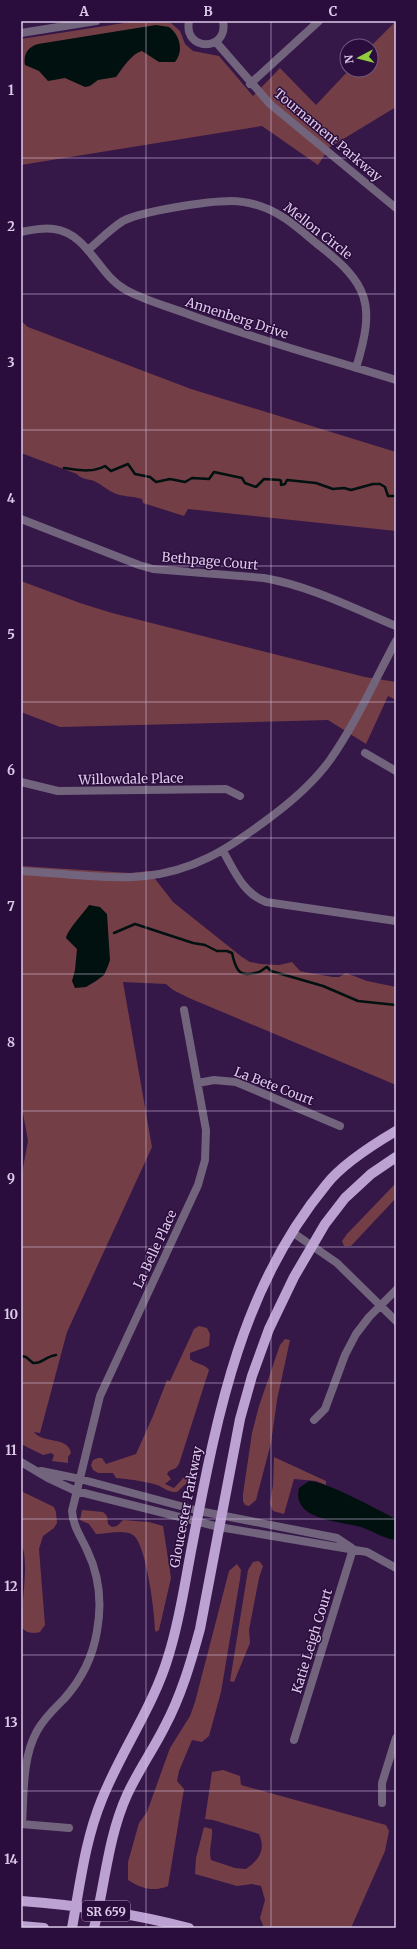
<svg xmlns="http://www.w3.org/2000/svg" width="417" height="1949" font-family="Merriweather,serif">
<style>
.green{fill:#743e47}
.water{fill:#001110}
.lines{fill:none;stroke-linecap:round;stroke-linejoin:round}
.stream{stroke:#001110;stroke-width:2.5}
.minor{stroke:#72647d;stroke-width:8}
.major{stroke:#bca1d3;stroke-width:10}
.grid{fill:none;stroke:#dbcae9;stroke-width:1;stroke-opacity:0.55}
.labels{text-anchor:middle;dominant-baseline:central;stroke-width:3;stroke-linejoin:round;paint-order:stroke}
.shield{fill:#2b0d3d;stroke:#a691b5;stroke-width:1}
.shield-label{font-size:12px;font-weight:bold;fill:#dbcae9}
.street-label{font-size:13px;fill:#dbcae9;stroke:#2b0d3d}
.neatline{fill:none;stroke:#dbcae9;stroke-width:1.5}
.grid-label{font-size:13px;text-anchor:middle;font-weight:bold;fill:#dbcae9}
</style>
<rect width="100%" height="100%" fill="#351748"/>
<path class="green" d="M137,21l34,2 9,8 5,13 8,7 26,5 34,40 27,-28 36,37 33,-35h22v-24l25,-25v86l-66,40 -12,18 -56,-39 -241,39v-126z
M21,321l7,6 163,62 205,63v79l-208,-22 -4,7 -41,-13 -1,-4c-10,-3 -19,-2 -28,-6 -7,-3 -13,-9 -20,-12 -6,-2 -13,-2 -17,-7l-56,-21z
M21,581l59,22 32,10 253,64 31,5v18l-8,-4 -22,48 -38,-24 -268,7 -39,-15z
M21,866l109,7 19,-2 24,31 69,55 8,5 11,2 18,1 13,-3 8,9 4,1 29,5h6l7,-4 21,8 29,6v98l-207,-87 -16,-8 -7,-6 -43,-2 29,165 -85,185 -27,101 -6,-1c9,12 34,4 37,21l-3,4v6l-16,-2 2,-6 -3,-2 -8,2 -22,-11v-266l7,-37 -7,-39z
M396,1183v15l-45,48h-7l-2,-5 5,-7z
M199,1326l8,2 3,6 -1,12 -19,7v6c7,6 14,4 19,11l-30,94 -3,4 -7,3 -2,3 4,5 -6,5 9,4 14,-15 4,1 1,3 -16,15c-10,1 -14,-6 -23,-8 -12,-3 -25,-5 -38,-6l-3,-5h-15l-5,-3 -2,-5 2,-5 5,-2h4l4,6 30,-10 17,-38 14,-36 3,1 24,-52z
M285,1339l5,1 -13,60 -6,43 -15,57 -7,6 -4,-1 -2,-4v-7l9,-61 7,-27 21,-61z
M274,1457l52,24v4l-10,-4 -22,-2 -10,35 -11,-3 -3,-7 3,-19z
M21,1491l33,16 2,5 1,11 -3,5 -11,8 -4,13 6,76 -5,7c-9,2 -13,1 -19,-5 0,-17 9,-71 0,-82z
M82,1510l21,2 4,4 1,8 4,3 5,-1 6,-6 26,2 14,4 8,52 -12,52 -3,2 -1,-2c0,-16 -9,-87 -22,-95 -9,-6 -26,-1 -37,-1l-7,-10 -9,-4z
M259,1561l4,5 -4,12 -10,52 1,13 -16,39 -4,-1 18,-111 5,-8z
M237,1564l4,6 -1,9 -19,113 -12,44 -7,6 -10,-2 -13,31 -2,10 7,8 -16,97c-14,6 -26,3 -40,-6v-18l11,-39 8,-11 23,-64 20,-32 5,-14 34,-131z
M223,1770l17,6 1,9 145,40 3,6 -4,20 -34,77h-87l-4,-10 5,-18 -4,-14 -9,-2 -15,2 -42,-12 1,-16 8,-31 8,2c1,12 -4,20 -1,31l24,8 11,1c13,-9 20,-19 13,-35l-46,-14 -8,-1 7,-47z"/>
<path class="water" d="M156,25l13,2c11,8 15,24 6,35h-16l-17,-11c-11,3 -19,17 -26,26l-18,3 -8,6 -5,1 -20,-9 -17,3 -9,-10 -14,-6c-2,-11 3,-18 13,-21z
M89,905l11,2 7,7 3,46 -2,6 -4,9 -8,6 -10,6 -11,1 -3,-7 3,-11 2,-21 -11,-11c2,-9 17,-24 23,-33z
M309,1481c19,1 67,28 87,38v21c-12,-1 -23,-9 -35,-13 -21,-6 -70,-7 -62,-39z"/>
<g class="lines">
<path class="stream" d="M64,468c15,2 28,5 41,-2l6,5 17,-7 7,10 15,3 6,5 14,-3 15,3 7,-4 17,1 5,-7 28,6 3,5 11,4 8,-8 16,1 1,1v4l4,-1 2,-4 29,3 17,6 11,-1 7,2 22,-6h7l5,3 3,9h8
M114,933l21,-9 58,19 12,2 12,6h10l5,2c4,18 7,25 27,19 3,-1 5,-4 8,-5l4,4 52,15 35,15 38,4
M21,1356l5,1 7,6c9,1 13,-7 23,-8"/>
<path class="minor" d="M189,21c-6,31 40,31 34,0
M21,33l75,-12
M216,42l54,62 126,104
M250,84l69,-63
M21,232c11,-2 22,-5 33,-3 35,5 43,45 72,61 18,10 40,16 59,23 69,26 141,45 211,67
M88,250c11,-9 22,-21 35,-29 19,-10 85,-20 108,-20 10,0 20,2 29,5 22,7 39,23 56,37 53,41 60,60 40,125
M21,519l118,46 14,4 111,9c46,8 89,30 132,48
M365,753l31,18
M21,782l37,9 168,-2 14,7
M223,851c12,21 20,42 43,51l130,19
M21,871c38,2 87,9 124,5 48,-5 81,-26 119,-54 25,-18 48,-37 66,-62 26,-37 45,-80 66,-119
M198,1083l16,-3 22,2 104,44
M292,1232l45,31 59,58
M314,1420l11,-11 20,-54 11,-21 13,-17 27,-27
M21,1462l27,16 28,13 143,36 148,25 29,16
M41,1471l39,8 119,32 138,27 15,10
M294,1740l59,-191
M382,1803v-20l14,-45
M21,1824l48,4
M22,1824c2,-30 0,-66 15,-93 7,-13 17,-22 27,-32 17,-19 29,-43 33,-68 5,-27 2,-56 -10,-81 -6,-13 -14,-24 -15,-39l28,-115 98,-211 7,-25 1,-30 -22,-120"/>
<path class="major" d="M21,1901c57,4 113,13 168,27
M21,1926l23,2
M72,1928c8,-43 13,-88 30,-129 20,-50 52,-93 67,-145 11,-35 16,-72 23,-108 25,-129 48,-257 134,-361 15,-20 48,-41 70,-54
M94,1928c11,-44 14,-91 33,-133 11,-24 26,-45 38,-69 16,-30 26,-64 35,-97l40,-210 12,-43 17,-47 25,-52 31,-53 20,-26 26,-24 25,-17"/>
</g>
<path class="grid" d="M146,21v1907M271,21v1907M21,158h375M21,294h375M21,430h375M21,566h375M21,702h375M21,838h375M21,974h375M21,1111h375M21,1247h375M21,1383h375M21,1519h375M21,1655h375M21,1791h375"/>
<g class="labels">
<rect class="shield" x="82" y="1901" width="48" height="20" rx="3"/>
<g class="shield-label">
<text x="106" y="1911">SR 659</text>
</g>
<g class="street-label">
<text transform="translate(328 135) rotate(40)">Tournament Parkway</text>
<text transform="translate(318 231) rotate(38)">Mellon Circle</text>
<text transform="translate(237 318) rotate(18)">Annenberg Drive</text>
<text transform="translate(210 561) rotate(5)">Bethpage Court</text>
<text transform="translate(131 779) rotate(-1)">Willowdale Place</text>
<text transform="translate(274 1086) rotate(21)">La Bete Court</text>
<text transform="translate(155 1249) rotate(-65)">La Belle Place</text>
<text transform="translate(186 1507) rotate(-79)">Gloucester Parkway</text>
<text transform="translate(312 1641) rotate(-73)">Katie Leigh Court</text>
</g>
</g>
<rect width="417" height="1949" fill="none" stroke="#2b0d3d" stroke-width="44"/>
<g transform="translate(359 58) rotate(263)"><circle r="19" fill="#2b0d3d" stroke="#715982"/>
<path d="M0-3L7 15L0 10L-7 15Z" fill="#91cd3f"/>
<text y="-6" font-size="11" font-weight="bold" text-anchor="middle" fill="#dbcae9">N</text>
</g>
<rect x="22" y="22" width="373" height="1905" class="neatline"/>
<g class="grid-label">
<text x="84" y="16">A</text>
<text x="208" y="16">B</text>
<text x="333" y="16">C</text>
<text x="11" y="95">1</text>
<text x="11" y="231">2</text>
<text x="11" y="367">3</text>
<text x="11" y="503">4</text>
<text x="11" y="639">5</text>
<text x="11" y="775">6</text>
<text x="11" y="911">7</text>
<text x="11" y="1047">8</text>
<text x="11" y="1183">9</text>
<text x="11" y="1319">10</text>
<text x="11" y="1455">11</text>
<text x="11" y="1591">12</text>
<text x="11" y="1727">13</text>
<text x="11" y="1864">14</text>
</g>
</svg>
